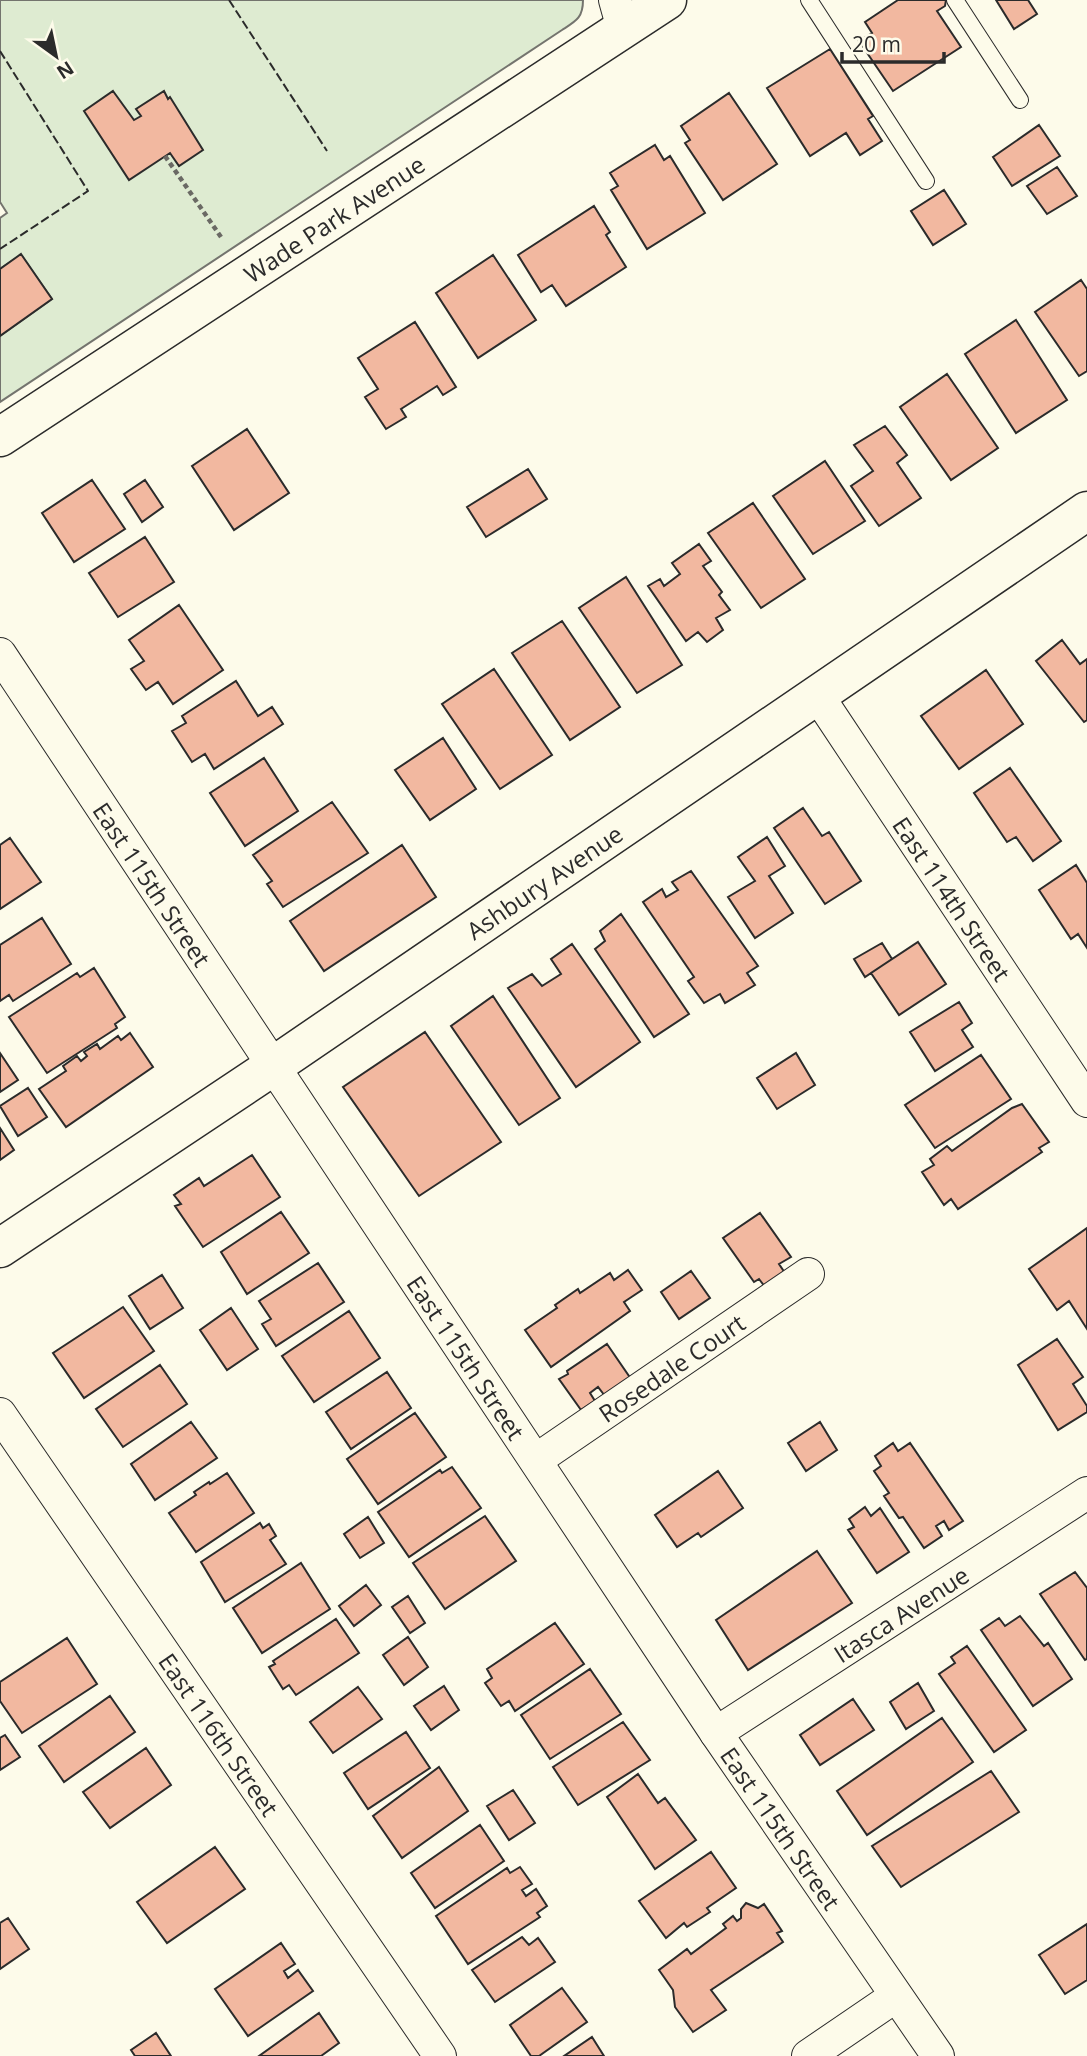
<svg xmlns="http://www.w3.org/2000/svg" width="1087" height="2056" font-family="'Open Sans',sans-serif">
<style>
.green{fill:#deebd1;stroke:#74746e;stroke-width:2}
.building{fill:#f2b8a0;stroke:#2b2b2b;stroke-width:2}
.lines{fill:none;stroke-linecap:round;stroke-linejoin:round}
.service-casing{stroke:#2b2b2b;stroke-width:18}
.minor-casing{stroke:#2b2b2b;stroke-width:34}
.tertiary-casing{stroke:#2b2b2b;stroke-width:41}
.path{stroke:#6a6964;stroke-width:4.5;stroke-dasharray:5 3.5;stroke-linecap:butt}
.service{stroke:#fdfbea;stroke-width:16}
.minor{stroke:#fdfbea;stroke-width:32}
.tertiary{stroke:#fdfbea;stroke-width:38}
.fence{stroke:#2b2b2b;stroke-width:2;stroke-dasharray:9 3.5;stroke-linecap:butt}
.labels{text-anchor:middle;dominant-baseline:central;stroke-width:5;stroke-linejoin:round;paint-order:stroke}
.street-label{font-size:24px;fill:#2b2b2b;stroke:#fdfbea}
</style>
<rect width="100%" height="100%" fill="#fdfbea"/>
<path class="green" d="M0,0h583c0,18 -7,21 -21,30l-562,372v-66l52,-37 -31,-44 -21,14v-51l7,-5 -7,-11z"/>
<path class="building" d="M898,0h48l-1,6 -8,5 24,36 -68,44 -34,-50 13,-8 -7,-11z
M996,0h32l9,14 -23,15z
M830,49l43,67 -5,3 14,22 -22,14 -14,-22 -36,23 -43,-68z
M113,91l21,29 7,-4 -5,-7 28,-18 4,8 2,-2 33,53 -24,16 -9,-13 -41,27 -45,-69z
M729,93l48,71 -54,36 -38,-57 5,-3 -9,-14z
M1039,125l21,31 -48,30 -19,-29z
M655,145l9,15 6,-4 35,57 -58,36 -36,-59 7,-4 -8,-13z
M1057,167l20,29 -30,18 -20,-28z
M944,190l22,34 -33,21 -22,-34z
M594,206l16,26 -4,3 20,32 -60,39 -14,-21 -11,7 -23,-37z
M21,254l31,45 -52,37v-67z
M493,255l43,65 -58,38 -42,-65z
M1081,280l6,9v82l-8,5 -44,-64z
M1016,320l51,80 -51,33 -51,-79z
M415,322l41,65 -13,8 -6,-9 -36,23 5,8 -20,12 -21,-32 13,-8 -20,-31z
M947,374l51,74 -47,32 -51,-73z
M885,426l22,29 -10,8 24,35 -42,28 -28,-40 22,-15 -19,-26z
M247,429l42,64 -55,37 -42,-64z
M825,461l40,60 -52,33 -40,-58z
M528,469l19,30 -61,38 -19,-30z
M92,480l33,49 -51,33 -32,-49z
M145,480l18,27 -21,15 -18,-28z
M753,503l52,76 -44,29 -53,-75z
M145,537l29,45 -56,35 -29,-44z
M699,544l12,17 -8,5 19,26 -3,3 11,15 -14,8 7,12 -16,12 -9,-10 -12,9 -38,-55 12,-7 4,7 16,-12 -8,-11z
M626,577l56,88 -45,28 -58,-85z
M179,605l44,65 -50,34 -15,-22 -12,8 -15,-21 13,-8 -15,-21z
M562,621l58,86 -50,33 -58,-87z
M1062,640l18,24 7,-5v61l-3,2 -48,-61z
M494,669l58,86 -52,34 -58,-85z
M986,670l37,54 -64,45 -38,-53z
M236,681l22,35 14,-9 11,17 -69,45 -9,-15 -13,8 -20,-31 14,-8 -4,-7z
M443,738l33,51 -46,31 -35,-50z
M264,758l34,53 -53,35 -35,-53z
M1010,768l51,73 -28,20 -17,-24 -9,5 -33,-49z
M332,802l36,51 -85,54 -16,-23 5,-3 -19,-26z
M803,808l19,28 7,-4 32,49 -36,23 -51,-76z
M767,837l18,29 -16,10 24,37 -38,25 -27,-41 27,-16 -17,-24z
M10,838l31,44 -41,27v-64z
M402,845l34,52 -112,74 -34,-50z
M1076,865l11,18v65l-9,-14 -7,5 -32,-49z
M691,871l67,95 -11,7 8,12 -30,18 -5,-9 -16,9 -16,-22 6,-4 -51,-75 19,-13 4,8 12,-7 -6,-8z
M621,914l68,100 -35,23 -59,-88 10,-8 -5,-10z
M42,918l29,46 -58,37 -4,-6 -9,6v-56z
M918,942l28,42 -47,31 -28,-42z
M882,943l10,16 -27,18 -11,-18z
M572,944l68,98 -64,45 -68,-99 24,-14 10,12 19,-12 -10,-15z
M94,968l31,49 -10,7 2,4 -70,45 -38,-56 68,-44 3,4z
M493,996l67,102 -41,27 -68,-99z
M959,1002l13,21 -10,7 11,17 -38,24 -25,-39z
M425,1032l76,110 -82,54 -76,-109z
M130,1033l23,34 -87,60 -27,-38 27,-18 -3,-5 14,-10 4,5 6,-5 -3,-4 13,-8 3,5 18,-13 3,4z
M0,1053l18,27 -18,12z
M796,1053l19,32 -38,24 -20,-31z
M981,1055l30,44 -76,49 -30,-43z
M28,1088l19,29 -29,19 -18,-30z
M1022,1104l27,38 -10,6 3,4 -84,57 -7,-10 -7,6 -22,-33 12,-7 -4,-6 17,-13 5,5 60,-43z
M0,1128l14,22 -14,10z
M252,1155l28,42 -77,50 -28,-41 6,-2 -7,-9 25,-17 5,8z
M281,1212l28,41 -62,41 -26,-42z
M760,1213l31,44 -12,7 6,9 -20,14 -6,-8 -5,3 -31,-44z
M1087,1228v101l-18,-28 -12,9 -28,-41z
M318,1263l26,39 -68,44 -14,-22 9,-5 -12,-18z
M628,1270l14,20 -18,12 6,9 -79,56 -26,-37 32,-22 -2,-3 23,-16 2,4 30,-20 4,7z
M691,1271l19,27 -31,21 -18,-27z
M162,1275l21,33 -33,21 -21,-33z
M123,1307l31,44 -70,47 -31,-45z
M231,1308l27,41 -31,21 -27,-40z
M349,1311l31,47 -66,44 -32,-46z
M1057,1339l26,38 -10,7 14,22v6l-29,18 -40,-65z
M607,1344l24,35 -26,17 -7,-9 -8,6 5,8 -14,9 -22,-31 9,-5 -1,-3z
M160,1365l27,39 -64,43 -27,-38z
M387,1372l24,36 -60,41 -25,-37z
M415,1413l31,44 -68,47 -31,-45z
M191,1422l26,36 -62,42 -24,-36z
M820,1422l17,28 -31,21 -18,-28z
M893,1443l5,8 12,-8 53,78 -14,9 -5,-9 -8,5 6,10 -18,12 -21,-31 -4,1 -15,-22 5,-3 -15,-22 7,-5 -6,-10z
M452,1467l29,41 -72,49 -31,-45 62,-42 2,3z
M718,1471l25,37 -42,29 -3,-4 -21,14 -22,-32z
M227,1473l27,40 -58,39 -27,-39 27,-18 -2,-3 15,-10 1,2z
M865,1507l6,9 9,-8 29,44 -32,21 -29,-43 6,-3 -5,-8z
M485,1516l31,45 -71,48 -32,-46z
M368,1517l16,26 -24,15 -16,-24z
M260,1523l3,5 6,-4 7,12 -6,4 16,24 -61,38 -24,-40z
M817,1551l35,52 -104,67 -32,-50z
M301,1563l29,46 -68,44 -29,-45z
M1075,1572l12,16v71l-2,1 -45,-66z
M366,1585l15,20 -27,21 -15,-20z
M408,1596l17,27 -15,10 -18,-26z
M1020,1616l24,30 4,-3 24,36 -39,27 -52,-76 18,-12 6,8z
M336,1619l23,34 -63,42 -7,-10 -6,4 -14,-22 6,-3 -2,-3z
M555,1623l29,41 -69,47 -6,-10 -8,5 -16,-23 7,-5 -5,-9z
M408,1637l20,30 -24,18 -21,-30z
M67,1638l30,46 -75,49 -22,-32v-19z
M967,1646l59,84 -32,22 -55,-78 16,-11 -4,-6z
M590,1669l31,45 -71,45 -29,-44z
M918,1683l16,28 -28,18 -16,-27z
M444,1686l15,24 -28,20 -17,-24z
M358,1687l24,32 -49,34 -23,-31z
M110,1696l25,36 -71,50 -25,-36z
M853,1699l21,31 -54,35 -20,-30z
M942,1718l31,44 -106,73 -30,-44z
M623,1722l27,38 -72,45 -25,-38z
M406,1732l24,36 -62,41 -24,-36z
M5,1735l15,22 -20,13v-32z
M146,1748l25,37 -61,43 -27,-36z
M439,1767l29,44 -66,47 -29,-42z
M991,1771l28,41 -118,75 -29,-41z
M638,1774l20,29 7,-5 31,42 -41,29 -48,-72z
M513,1790l22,33 -26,17 -22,-34z
M480,1825l24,36 -69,47 -24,-35z
M215,1847l30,42 -78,54 -30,-41z
M711,1852l25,36 -29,20 3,4 -23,15 -3,-4 -18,15 -27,-37z
M520,1867l12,17 -10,6 4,6 10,-7 11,17 -10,7 3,4 -72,47 -32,-48 71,-48 3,5z
M746,1903l12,5 6,-4 18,27 -5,2 6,9 -72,48 15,20 -33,22 -18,-25 -2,-17 -14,-20 28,-21 4,5 35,-26 -3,-4 10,-8 4,5 4,-3v-9z
M8,1918l21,31 -29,20v-46z
M1087,1924v56l-22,14 -26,-39z
M522,1937l7,8 9,-7 17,24 -60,40 -23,-32z
M281,1943l14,21 -11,7 4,7 10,-8 15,21 -65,45 -33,-47z
M562,1988l25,34 -48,34h-8l-21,-31z
M319,2013l20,30 -18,13h-62z
M156,2033l15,23h-36l-4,-6z
M592,2037l12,19h-40z"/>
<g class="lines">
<g class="service-casing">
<path id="service" d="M809,0l117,181
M955,0l65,100"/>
</g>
<g class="minor-casing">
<g id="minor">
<path d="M615,0l8,29"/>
<path id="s1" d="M0,654l716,1079 222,323"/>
<path id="s2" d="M818,696l269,405"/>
<path id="s3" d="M0,1414l440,642"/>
<path id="s4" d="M536,1460l272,-186"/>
<path id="s5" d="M716,1733l371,-240"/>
<path d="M808,2056l88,-60"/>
</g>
</g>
<g class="tertiary-casing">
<g id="tertiary">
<path id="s6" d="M0,437l667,-437"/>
<path id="s7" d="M0,1248l272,-181 815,-556"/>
</g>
</g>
<path class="path" d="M165,156l56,81"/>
<use href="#service" class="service"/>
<use href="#minor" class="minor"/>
<use href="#tertiary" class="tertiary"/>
<path class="fence" d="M229,0l98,151
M0,51l88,140 -88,58"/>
</g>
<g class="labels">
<g class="street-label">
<text stroke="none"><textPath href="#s6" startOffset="399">Wade Park Avenue</textPath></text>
<text stroke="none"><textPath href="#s7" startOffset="656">Ashbury Avenue</textPath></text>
<text stroke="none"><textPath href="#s1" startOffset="276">East 115th Street</textPath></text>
<text stroke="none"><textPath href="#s2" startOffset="243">East 114th Street</textPath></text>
<text stroke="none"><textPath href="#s1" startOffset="844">East 115th Street</textPath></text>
<text stroke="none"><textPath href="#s4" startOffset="164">Rosedale Court</textPath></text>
<text stroke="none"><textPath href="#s5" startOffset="220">Itasca Avenue</textPath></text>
<text stroke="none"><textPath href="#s3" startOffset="388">East 116th Street</textPath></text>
<text stroke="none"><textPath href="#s1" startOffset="1410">East 115th Street</textPath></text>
</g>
</g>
<g transform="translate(56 56) rotate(147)" stroke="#fdfbea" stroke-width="5" paint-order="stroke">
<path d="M0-5L12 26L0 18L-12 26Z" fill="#2b2b2b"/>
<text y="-10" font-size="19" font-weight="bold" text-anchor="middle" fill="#2b2b2b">N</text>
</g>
<path d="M842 52v10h102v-10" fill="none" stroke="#2b2b2b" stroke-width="3.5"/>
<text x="852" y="52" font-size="21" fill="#2b2b2b" stroke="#fdfbea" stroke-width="5" paint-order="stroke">20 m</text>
</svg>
